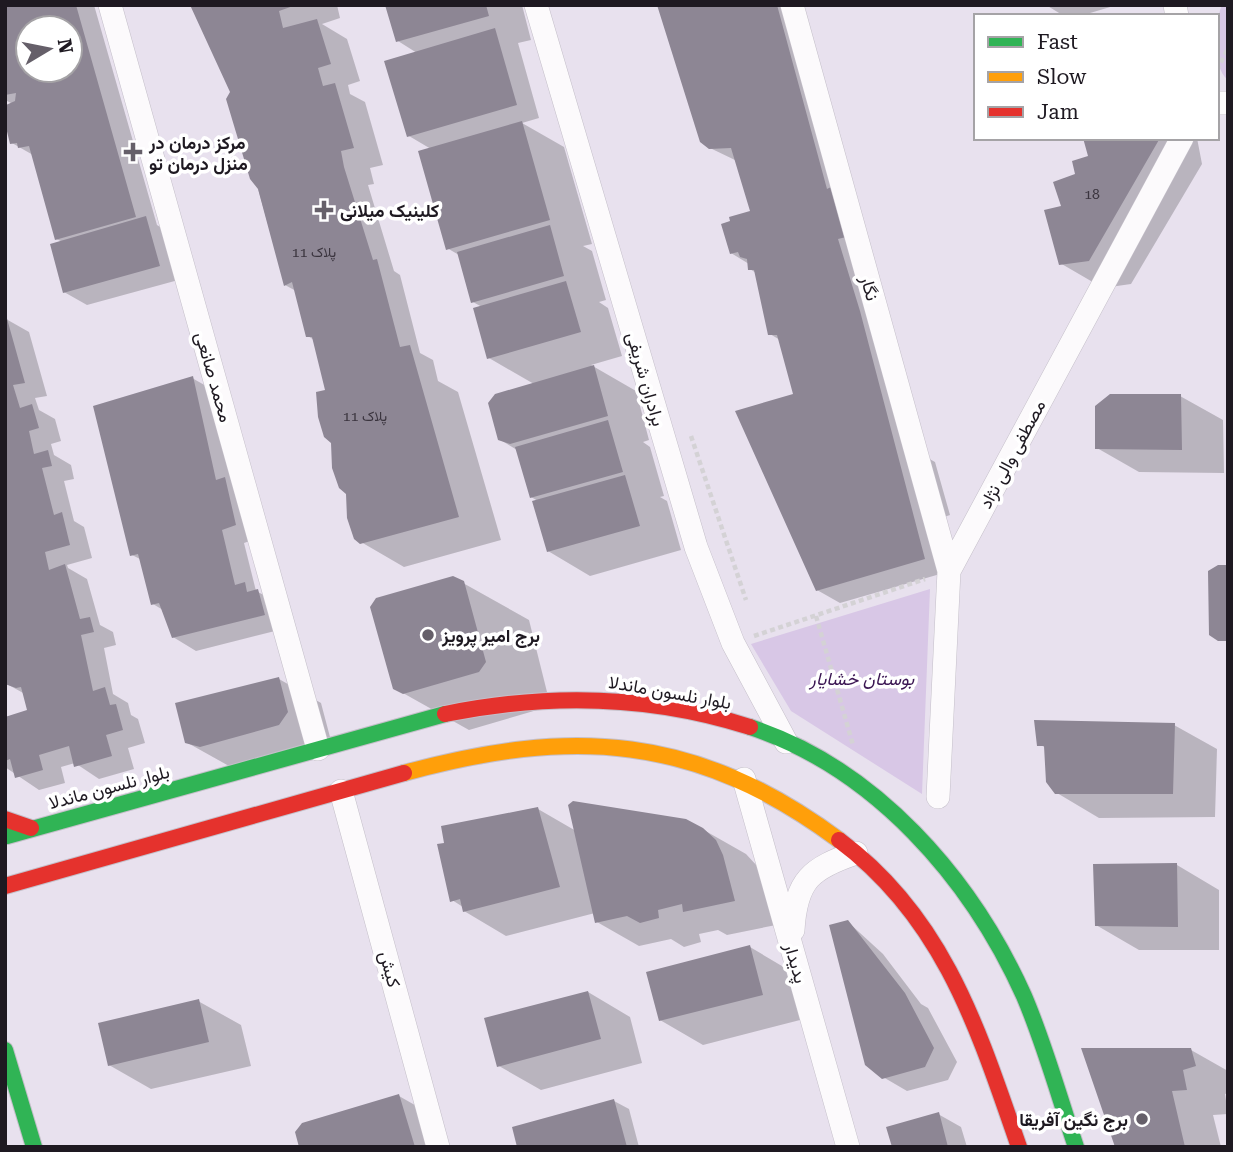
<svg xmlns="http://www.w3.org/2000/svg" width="1233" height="1152" font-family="'Roboto Serif',Vazirmatn,serif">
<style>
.green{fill:#d8c7e6}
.shadow{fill:#0003;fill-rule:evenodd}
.building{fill:#8d8694;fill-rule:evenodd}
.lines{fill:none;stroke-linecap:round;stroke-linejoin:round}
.street-casing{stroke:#c4bfc9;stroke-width:24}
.fast-casing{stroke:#c4bfc9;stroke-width:18}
.slow-casing{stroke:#c4bfc9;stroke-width:18}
.jam-casing{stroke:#c4bfc9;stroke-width:18}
.path{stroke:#d4d2d5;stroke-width:4.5;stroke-dasharray:5 3.5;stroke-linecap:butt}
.street{stroke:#fcfafc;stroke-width:23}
.fast{stroke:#30b455;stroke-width:16}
.slow{stroke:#ff9f0a;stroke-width:16}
.jam{stroke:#e5322d;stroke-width:16}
.poi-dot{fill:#655f69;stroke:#fff;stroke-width:2.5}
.labels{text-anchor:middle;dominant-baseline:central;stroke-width:7;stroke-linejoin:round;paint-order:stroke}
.number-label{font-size:14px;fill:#3a343e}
.poi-label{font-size:18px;font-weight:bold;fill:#1e1921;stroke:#fff;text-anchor:start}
.street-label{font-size:18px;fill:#1e1921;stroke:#fff}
.park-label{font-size:18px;font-style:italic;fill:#3b1653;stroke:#fff}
</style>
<rect width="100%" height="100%" fill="#e8e1ee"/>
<path class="green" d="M1222,5h6v75c-17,-14 -14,-56 -6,-75z
M930,589l-8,205 -131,-83 -40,-67z"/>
<path class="shadow" d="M5,5h89l63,220 11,7 14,47 -95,26 -23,-13 -1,-50 -7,-3 -23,-84 -21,-12 1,-39 -8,-4zM28,28h42v42h-42z
M192,5h145l3,13 -18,6 25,15 13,42 -12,4 2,9 15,8 18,63 -13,3 4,16 -6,1 26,86 6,4 20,78 13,7 5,21 20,11 43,148 -97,27 -43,-25 -47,-202 -6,-4 -12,-45 -11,-6 -54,-193z
M388,5h134l9,35 -13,3 21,75 -17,5 42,24 28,97 -9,2 9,5 14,49 -7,2 9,6 14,48 -31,9 45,26 13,49 -6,2 7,5 14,49 -4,1 7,4 14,49 -91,26 -42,-25 -10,-50 -7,-4 -14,-47 -18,-11 35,-55 -45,-26 -7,-51 -9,-5 -14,-47 -12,-7 -16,-99 -22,-13 8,-83 -19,-12z
M659,5h137l119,446 20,11 15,53 -15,5 12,52 -107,31 -23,-13 -22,-195 -15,-55 -10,-6 -14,-61 -6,-4 -1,-5 -18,-11 21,-41 -15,-51 -27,-13z
M1046,5h71l-37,11h-16z
M1085,138h112l5,26 -71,120 -28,4 -43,-25 17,-88 13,-18z
M6,319l23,13 18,64 -12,2 4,12 16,9 6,22 -10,3 3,11 17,10 3,14 -10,2 10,40 10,6 8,31 -25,7 1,3 19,11 13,46 13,7 3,13 -12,3 9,46 15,9 3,12 7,4 7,24 -17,5 6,21 -35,10 -24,-16 -14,4 4,16 -26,7 -34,-23v-48l25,-8 -5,-17 -20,-11z
M192,378l23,13 43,147 -14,5 12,48 25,13 6,24 -91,23 -23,-14 -10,-27 -10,-6 -11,-44 -10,-5z
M1180,396l43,24 1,53 -85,-1 -42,-24z
M463,583l66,37 20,80 -5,8 -75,22 -75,-42z
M279,679l42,24 9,34 -101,29 -43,-24z
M1174,725l43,24 -2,68 -116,1 -42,-25 -11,-45 -7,-4z
M538,809l38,22 126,-2 44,25 12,13 18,58 -49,10 -9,-5 -19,4 2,8 -17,5 -13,-8 -32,7 -42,-24 -2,-9 -89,23 -42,-25 -1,-4 -11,-7z
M1177,865l42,25v60h-80l-43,-25z
M848,922l35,32 38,50 7,4 29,54 -9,18 -41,11 -24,-14z
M750,947l42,25 12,47 -101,26 -43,-25z
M588,992l42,25 12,46 -101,27 -42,-24z
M198,1001l43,24 10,41 -100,23 -42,-24z
M1191,1050l37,21v22l-3,1 3,20 -15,1 8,32h-104z
M399,1096l42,24 8,27h-148z
M614,1101l15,8 10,38h-120z
M938,1114l23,13 6,20h-73z"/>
<path class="building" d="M5,5h71l60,212 -81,23 -26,-94 -11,2 -1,-5 -7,1 -5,-21 1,-18 9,-4 1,-8 -11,2zM28,28h42v42h-42z
M190,5h106l-17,6 4,17 34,-9 14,45 -13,4 5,18 12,-3 19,65 -13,3 3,16 29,93 4,-1 23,88 10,-2 49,172 -99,27 -6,-5 -7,-21 -1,-24 -7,-6 -7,-20 -1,-25 -7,-6 -6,-20 -2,-25 9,-2 -13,-53h-6l-14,-55 -8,4 -26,-97 -8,-10 -24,-80 4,-7z
M385,5h101l3,11 -93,26z
M657,5h120l50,184 4,-2 15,50 -8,2 22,72 65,248 -109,32 -81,-180 58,-17 -16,-59h-9l-14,-65h-6l-1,-11 -7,-2 -2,-5 -8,2 -9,-30 9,-3 -1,-4 21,-6 -19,-63 -22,1 -9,-7z
M495,28l22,77 -110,32 -23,-76z
M522,121l28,99 -104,30 -28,-99z
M1083,138h77l-71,123 -30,4 -15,-55 17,-4 -8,-24 22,-8 -3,-13 16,-5z
M146,216l14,50 -97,27 -13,-49z
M550,225l14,51 -93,27 -14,-51z
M566,281l15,51 -94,27 -14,-51z
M6,315l19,68 -12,2 7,23 12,-4 7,24 -10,3 5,23 14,-4 4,16 -10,2 12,47 8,-3 8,33 -25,7 4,18 16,-6 15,55 10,-2 4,15 -13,3 12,56 12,-4 5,18 6,-1 7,26 -17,5 6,21 -38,11 -5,-21 -30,9 4,15 -28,8 -5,-19 -5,2v-44l22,-7 -6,-23 -5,1 -11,-4z
M594,365l14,51 -98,28 -12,-4 -10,-37 7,-9z
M193,376l23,104 9,-3 11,48 -14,5 13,55 10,-3 2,10 11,-3 7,26 -93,23 -13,-35 -8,2 -13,-51 -8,2 -37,-150z
M1110,394h71l1,56 -87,-1v-43z
M608,420l15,52 -93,26 -15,-51z
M625,475l15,51 -93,26 -15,-51z
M1218,565h10v76h-10l-9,-6 -1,-64z
M453,576l11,5 22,81 -7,10 -76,22 -10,-5 -23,-82 6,-9z
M279,677l9,35 -9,13 -79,22 -15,-4 -10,-40z
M1034,720l141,3 -2,71h-118l-9,-12 -2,-36h-7z
M573,801l113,18 17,9 13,12 7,15 12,46 -52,11 -1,-8 -24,6 1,8 -19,5 -13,-7 -32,7 -27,-118z
M538,807l22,80 -97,25 -3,-13 -10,3 -13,-58 7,-1 -3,-17z
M1177,863l1,64 -83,-1 -2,-62z
M848,920l57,73 29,55 -9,19 -43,12 -17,-14 -36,-140z
M750,945l13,50 -104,26 -13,-49z
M588,991l13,48 -104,28 -13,-49z
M199,999l10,43 -101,24 -10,-43z
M1081,1048h110l5,18 -13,4 4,20 -15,1 13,56h-70z
M399,1094l16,53h-116l-4,-15 7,-9z
M614,1099l13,48h-110l-5,-20z
M939,1112l9,35h-56l-6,-20z"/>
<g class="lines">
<g class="street-casing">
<path id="street" d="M110,5l208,744
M536,5l160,542 37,96 53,99
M792,5l157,566
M1175,5l2,11
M1217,103h11
M744,779l104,368
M341,791l97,356
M938,797l11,-226 233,-433
M793,930c3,-50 18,-62 63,-77"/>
</g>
<g class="fast-casing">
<path id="fast" d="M750,727c125,41 221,151 274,269 21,49 35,101 52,151
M7,836l438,-122
M5,1050l29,97"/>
</g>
<g class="slow-casing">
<path id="slow" d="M404,773c168,-46 292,-39 435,67"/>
</g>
<g class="jam-casing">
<path id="jam" d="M445,714c103,-21 205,-19 305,13
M5,819l26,9
M839,840c105,78 139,189 180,307
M5,886l399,-113"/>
</g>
<path class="path" d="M1217,70l11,-22
M691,436l55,164
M816,616l37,129
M754,636l171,-57"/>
<use href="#street" class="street"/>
<use href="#fast" class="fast"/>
<use href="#slow" class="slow"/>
<use href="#jam" class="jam"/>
</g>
<g class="poi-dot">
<path d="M129.5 141.5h7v7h7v7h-7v7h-7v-7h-7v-7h7z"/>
<path d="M320.5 199.5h7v7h7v7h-7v7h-7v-7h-7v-7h7z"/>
<circle cx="428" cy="635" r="7"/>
<circle cx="1142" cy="1119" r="7"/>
</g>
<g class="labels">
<g class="number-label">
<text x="1092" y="194">18</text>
<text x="314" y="252">پلاک 11</text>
<text x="365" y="416">پلاک 11</text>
</g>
<g class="poi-label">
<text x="149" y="142">مرکز درمان در<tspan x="149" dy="21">منزل درمان تو</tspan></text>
<text x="340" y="210">کلینیک میلانی</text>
<text x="442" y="635">برج امیر پرویز</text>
<text x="1128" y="1119" text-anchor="end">برج نگین آفریقا</text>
</g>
<g class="street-label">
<text transform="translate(870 288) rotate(74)">نگار</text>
<text transform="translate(214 377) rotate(74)">محمد صانعی</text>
<text transform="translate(646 379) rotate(74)">برادران شریفی</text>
<text transform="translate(1012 454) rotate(-62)">مصطفی والی نژاد</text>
<text transform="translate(670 692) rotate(10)">بلوار نلسون ماندلا</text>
<text transform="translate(109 787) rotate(-15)">بلوار نلسون ماندلا</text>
<text transform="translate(796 963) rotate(74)">پدیدار</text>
<text transform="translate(390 969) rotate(75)">کیش</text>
</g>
<g class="park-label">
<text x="862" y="678">بوستان خشایار</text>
</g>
</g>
<rect width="1233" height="1152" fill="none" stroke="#1e1921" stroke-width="14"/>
<rect x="974" y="14" width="245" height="126" fill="#ffffff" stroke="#a5a3a6" stroke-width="2"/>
<rect x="988" y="37" width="35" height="10" fill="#30b455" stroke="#a5a3a6" stroke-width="2"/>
<text x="1037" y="49" font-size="21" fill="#1e1921">Fast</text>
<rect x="988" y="72" width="35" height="10" fill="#ff9f0a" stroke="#a5a3a6" stroke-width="2"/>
<text x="1037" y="84" font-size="21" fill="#1e1921">Slow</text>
<rect x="988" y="107" width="35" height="10" fill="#e5322d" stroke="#a5a3a6" stroke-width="2"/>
<text x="1037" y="119" font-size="21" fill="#1e1921">Jam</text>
<g transform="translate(49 49) rotate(80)"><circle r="33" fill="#ffffff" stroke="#a5a3a6" stroke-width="2"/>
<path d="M0-5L12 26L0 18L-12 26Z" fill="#655f69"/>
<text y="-10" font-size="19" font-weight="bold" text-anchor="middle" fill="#1e1921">N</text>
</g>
</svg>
